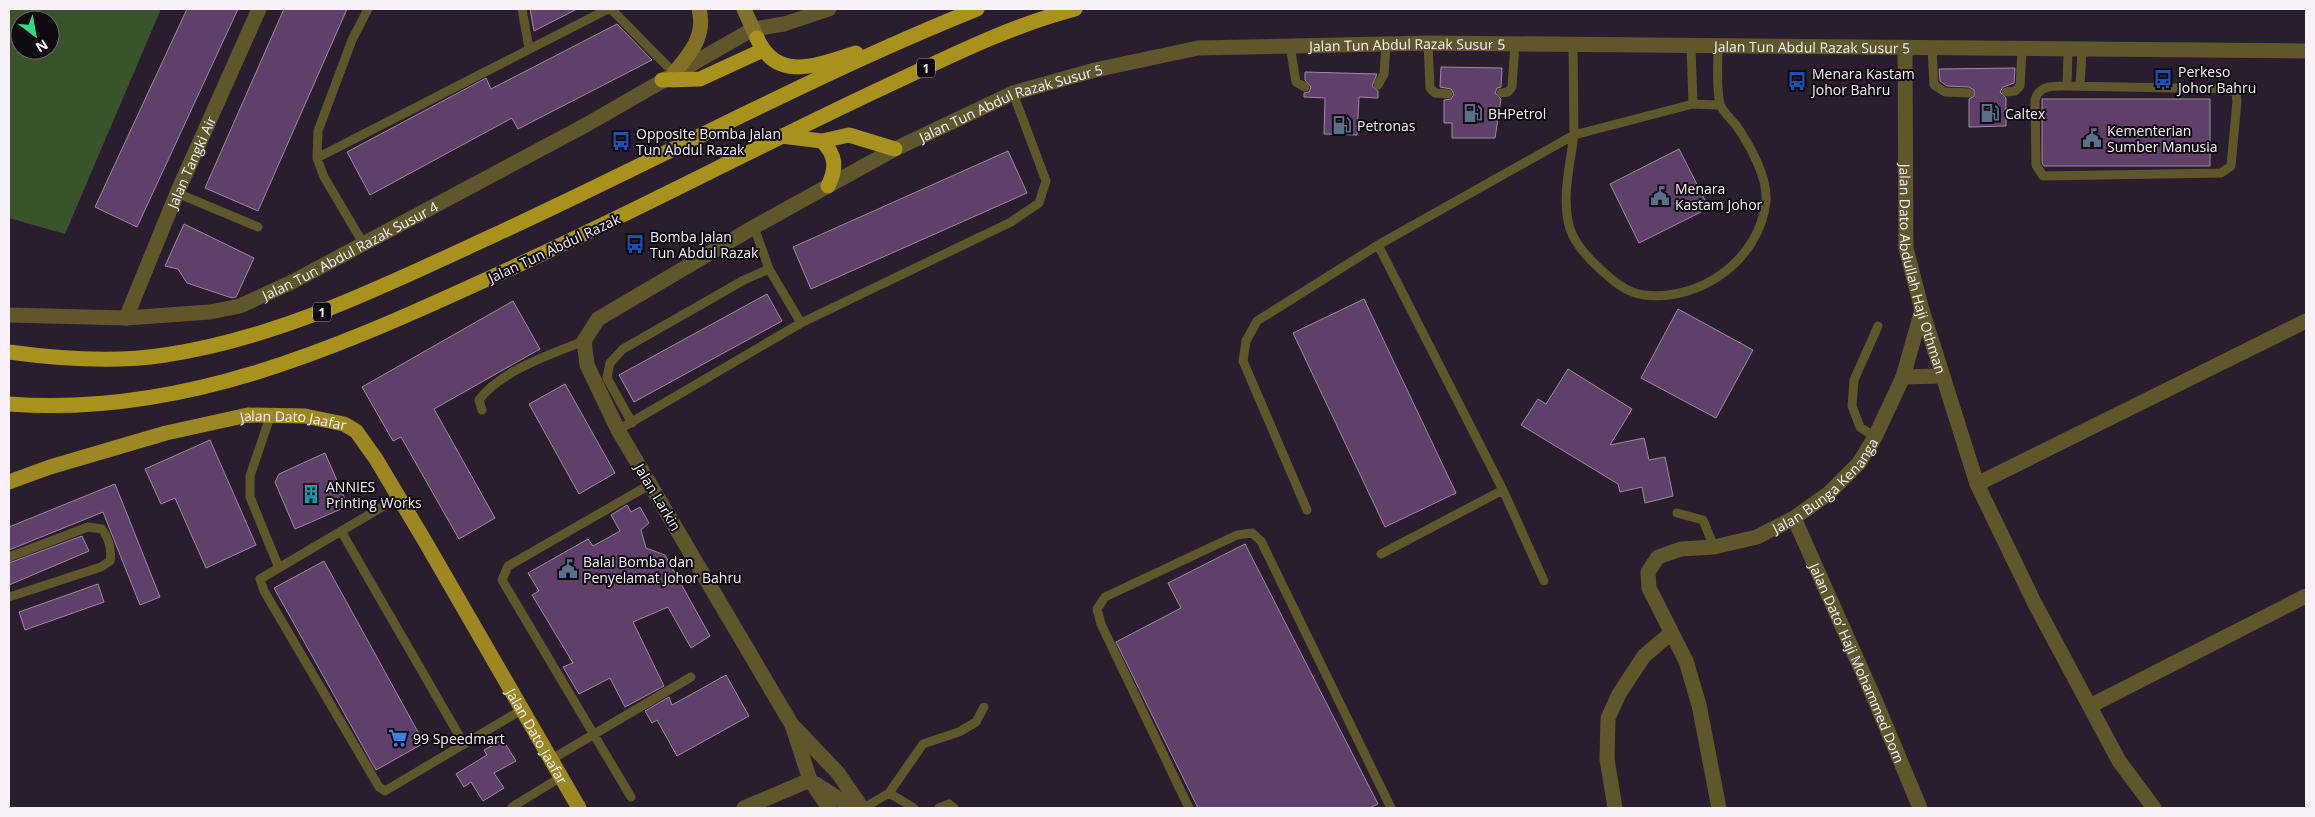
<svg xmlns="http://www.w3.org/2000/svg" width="2315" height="817" font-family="'Open Sans',sans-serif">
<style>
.green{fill:#3a532b;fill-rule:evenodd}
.building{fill:#60406a;stroke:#9c8ca1}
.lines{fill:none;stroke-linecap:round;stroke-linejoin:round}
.service{stroke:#5f562b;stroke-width:9}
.minor{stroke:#5f562b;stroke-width:15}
.tertiary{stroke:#5f562b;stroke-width:15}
.secondary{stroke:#827229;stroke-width:15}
.primary{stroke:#9c8722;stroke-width:15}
.trunk{stroke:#a8911c;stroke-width:15}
.labels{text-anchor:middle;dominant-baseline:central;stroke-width:4;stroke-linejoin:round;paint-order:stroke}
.shield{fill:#0f0a11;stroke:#b3abb6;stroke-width:1}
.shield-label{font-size:12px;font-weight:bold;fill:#f9f0fc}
.street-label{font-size:14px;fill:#f9f0fc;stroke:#0f0a11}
.poi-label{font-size:14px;fill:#f9f0fc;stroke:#0f0a11;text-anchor:start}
</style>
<rect width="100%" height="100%" fill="#2a1d2e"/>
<path class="green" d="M9,9h152l-96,225 -56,-16zM20,20h30v30h-30z"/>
<path class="building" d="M187,9h51l-101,218 -42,-20z
M284,9h63l-89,202 -53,-23z
M530,9h47l-43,22z
M617,24l35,36 -134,69 -6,-11 -142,77 -23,-43 139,-74 5,11z
M1441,67l61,1 -1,19 -4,1 -2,5 6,6 -6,39h-43v-15h-8v-23l7,-1 3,-5 -3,-5 -11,-2z
M2015,68l-1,15 -11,4 -3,5 6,6v28l-37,1v-28l5,-3v-6l-5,-3 -22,-1 -7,-5 -1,-12z
M1305,72l72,2 -5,12 6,5v7l-19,-1 -2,38 -33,-1 1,-36 -21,-1v-4l5,-1 2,-5 -6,-7z
M2042,99h168v67h-166l-2,-3z
M1679,149l30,59 -70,35 -29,-59z
M1008,151l19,42 -216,96 -18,-42z
M184,224l70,34 -18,39 -4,1 -45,-15 -9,-14 -13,-3z
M767,294l15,27 -148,81 -15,-27z
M1364,299l92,194 -71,34 -92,-194z
M513,301l27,48 -106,60 61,109 -36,21 -58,-102 -8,4 -31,-54z
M1678,309l75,41 -37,68 -75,-40z
M1568,369l64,40 -22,36 34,-7 5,22 16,-3 8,39 -28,7 -3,-16 -22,5 -2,-8 -97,-59 17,-26 8,5z
M565,384l50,89 -36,21 -50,-90z
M210,440l46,105 -50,23 -31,-70 -14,6 -16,-35z
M325,453l23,53 -53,23 -20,-47 4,-8z
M115,484l45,113 -20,8 -37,-93 -94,38v-23z
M627,505l4,7 9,-5 9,16 -8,7 5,18 19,7 45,81 -19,12 -23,-41 -35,15 31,64 -39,21 -15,-29 -31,16 -16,-27 10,-4 -41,-68 7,-4 -11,-18 60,-34 5,7 27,-15 -9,-16z
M82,536l7,15 -80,34v-22z
M1245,544l133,260 -9,4h-171l-82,-166 65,-34 -13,-25z
M324,561l100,182 -48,27 -102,-182z
M98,584l6,18 -79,28 -6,-18z
M726,675l23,41 -72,40 -20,-36 -5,3 -7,-12 24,-14 3,8z
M503,740l13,21 -22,12 10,15 -21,13 -12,-19 -7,5 -8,-13 31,-19 -3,-5z"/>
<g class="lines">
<path class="service" d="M522,9l7,39
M611,9l63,64
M1428,43l2,45 5,5 13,1
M1290,46l6,36 9,5
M1691,46l2,58 -119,31c-4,30 -13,64 -4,94 5,14 18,29 29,39 13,12 27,25 45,27 57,7 116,-36 122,-94 2,-24 -17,-57 -30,-76 -5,-6 -14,-14 -16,-21 -4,-17 -2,-39 -2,-57
M1932,49l2,36 11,7 24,1
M1378,85l6,-11 2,-30
M2067,86l164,3 5,5 1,7 -6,65 -10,7 -178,3 -7,-11 -1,-65c4,-15 18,-14 32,-14z
M2067,86l1,-36
M2080,86l2,-36
M2006,92l9,-1 5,-5 2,-36
M1501,93l7,-1 4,-5 3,-43
M1693,104l27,1
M317,158l1,-27 34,-91 16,-31
M177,193l81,34
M754,227l15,42 32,54
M363,243l-39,-66 -7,-19 291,-149
M1378,245l125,245 41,91
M482,410l-3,-10c21,-29 72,-46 105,-59
M271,414l-21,62v21l29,71
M632,423l-25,-45 3,-15 13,-14 121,-69 25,-11
M618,430l183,-107 210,-101 28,-19 7,-22 -33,-88
M1875,437l-15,-10 -8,-21 2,-26 24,-54
M399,497l-139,82 4,12 115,196 6,4 138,-82
M1307,510l-64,-149 3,-20 11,-20 121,-76 196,-110 -1,-90
M1677,513l26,7 11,27
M341,531l123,213
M1381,554l122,-64
M9,557l79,-30 14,2c7,10 10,19 8,32l-9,6 -92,30
M552,759l139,-82
M889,793l34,-49 36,-12 17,-10 8,-15
M631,797l-129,-217 6,-14 143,-82
M512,807l49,-30
M864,808l25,-15 25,15
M939,808l10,-4 5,4
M1189,808l-88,-184 -4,-15 8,-12 132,-62 15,-2 9,8 130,267"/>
<g class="minor">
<path id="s1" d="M1905,49l1,199 16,62 55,174 57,118 85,159 35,47"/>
<path id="s2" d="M9,315l117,3 84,-6 30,-6 52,-24 292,-156 169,-97 31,-5 45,-15"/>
<path id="s3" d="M126,318l51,-125 82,-184"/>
<path d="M1903,377l39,-1"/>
<path d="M1977,484l329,-163"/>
<path id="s4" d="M1794,518l81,182 45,108"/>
<path d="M2090,706l216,-110"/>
<path d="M1615,808l-8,-49 1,-41 11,-24 25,-38 27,-23"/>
<path id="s5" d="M1719,808l-20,-103 -13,-44 -37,-73 -1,-16 10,-15 23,-8 33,-2 43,-10 37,-19 35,-25 30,-30 16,-26 28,-60 19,-67"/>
</g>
<g class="tertiary">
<path d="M795,728l43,45 24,35"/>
<path d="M816,784l37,24"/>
<path d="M744,808l66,-28"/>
<path id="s6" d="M829,808l-19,-28 -18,-55 -174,-295 -31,-65 -3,-24 14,-22 156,-92 74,-41 67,-37 118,-56 82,-23 103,-22 230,-5 878,8"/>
</g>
<path class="secondary" d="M744,9l13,29
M674,73c16,-19 32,-37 25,-64"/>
<path class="primary" id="s7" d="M9,482l41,-15 116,-34 82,-18 57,1 39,8 12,7 20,28 50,84 153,265"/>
<path class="trunk" d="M757,38c20,46 63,26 99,15
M662,80l38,-1 63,-29
M781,136l41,5 27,-6 46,14
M822,141c14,14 15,27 6,45
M9,352c51,7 105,11 156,3 120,-18 229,-74 338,-124 158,-73 312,-157 474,-222
M9,404c171,13 323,-54 474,-123 134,-60 263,-129 395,-191 65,-30 128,-63 197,-81"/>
</g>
<defs>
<g id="bus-bare" transform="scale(1.5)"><path d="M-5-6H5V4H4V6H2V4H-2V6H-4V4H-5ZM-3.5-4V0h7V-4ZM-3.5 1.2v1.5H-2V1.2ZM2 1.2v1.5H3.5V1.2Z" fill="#1a4fb4" stroke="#0f0a11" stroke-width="2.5" paint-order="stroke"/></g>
<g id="fuel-bare" transform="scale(1.5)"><path d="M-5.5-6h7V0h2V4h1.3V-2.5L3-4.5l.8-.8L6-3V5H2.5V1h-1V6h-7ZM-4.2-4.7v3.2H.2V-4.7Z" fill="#5c6f8a" stroke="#0f0a11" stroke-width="2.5" paint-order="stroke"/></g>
<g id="civic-bare" transform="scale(1.5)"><path d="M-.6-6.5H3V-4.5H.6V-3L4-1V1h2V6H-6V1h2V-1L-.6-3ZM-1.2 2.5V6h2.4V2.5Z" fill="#5c6f8a" stroke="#0f0a11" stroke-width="2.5" paint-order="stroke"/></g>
<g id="building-bare" transform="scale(1.5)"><path d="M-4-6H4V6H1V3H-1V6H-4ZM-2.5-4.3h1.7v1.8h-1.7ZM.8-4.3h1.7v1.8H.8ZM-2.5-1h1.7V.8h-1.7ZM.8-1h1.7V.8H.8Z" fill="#0f9aa8" stroke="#0f0a11" stroke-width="2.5" paint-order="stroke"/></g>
<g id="supermarket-bare" transform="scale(1.5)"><path d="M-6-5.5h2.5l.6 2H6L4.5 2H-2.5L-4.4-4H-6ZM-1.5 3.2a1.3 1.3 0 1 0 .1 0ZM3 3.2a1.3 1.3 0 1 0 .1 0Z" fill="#3f7fe0" stroke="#0f0a11" stroke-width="2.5" paint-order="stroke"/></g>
</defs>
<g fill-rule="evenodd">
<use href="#bus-bare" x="2163" y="79"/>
<use href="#bus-bare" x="1797" y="81"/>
<use href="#fuel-bare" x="1473" y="113"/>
<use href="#fuel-bare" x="1990" y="113"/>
<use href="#fuel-bare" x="1342" y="125"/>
<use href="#civic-bare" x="2092" y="138"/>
<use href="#bus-bare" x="621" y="141"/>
<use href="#civic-bare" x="1660" y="196"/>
<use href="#bus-bare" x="635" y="244"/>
<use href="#building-bare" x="311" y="494"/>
<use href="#civic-bare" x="568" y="569"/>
<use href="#supermarket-bare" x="398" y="738"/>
</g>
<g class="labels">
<g class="shield">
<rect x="917" y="58.5" width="18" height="19" rx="4"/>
<rect x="313" y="302.5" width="18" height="19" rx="4"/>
</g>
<g class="shield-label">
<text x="926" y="68">1</text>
<text x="322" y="312">1</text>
</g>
<g class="street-label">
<text stroke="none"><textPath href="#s6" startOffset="1429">Jalan Tun Abdul Razak Susur 5</textPath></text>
<text stroke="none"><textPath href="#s6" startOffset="1834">Jalan Tun Abdul Razak Susur 5</textPath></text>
<text stroke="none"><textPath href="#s6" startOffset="1024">Jalan Tun Abdul Razak Susur 5</textPath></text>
<text stroke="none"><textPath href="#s3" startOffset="169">Jalan Tangki Air</textPath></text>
<text transform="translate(554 248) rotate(-25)">Jalan Tun Abdul Razak</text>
<text stroke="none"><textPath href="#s2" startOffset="355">Jalan Tun Abdul Razak Susur 4</textPath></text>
<text stroke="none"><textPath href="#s1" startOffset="222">Jalan Dato Abdullah Haji Othman</textPath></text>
<text stroke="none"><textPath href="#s7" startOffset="294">Jalan Dato Jaafar</textPath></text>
<text stroke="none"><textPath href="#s5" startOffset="455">Jalan Bunga Kenanga</textPath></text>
<text transform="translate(658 497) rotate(59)">Jalan Larkin</text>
<text stroke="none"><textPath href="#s4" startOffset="158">Jalan Dato’ Haji Mohammed Dom</textPath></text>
<text stroke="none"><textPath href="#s7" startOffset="714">Jalan Dato Jaafar</textPath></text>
</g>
<g class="poi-label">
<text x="2178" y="71">Perkeso<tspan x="2178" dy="16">Johor Bahru</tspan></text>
<text x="1812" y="73">Menara Kastam<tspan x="1812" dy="16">Johor Bahru</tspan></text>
<text x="1488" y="113">BHPetrol</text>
<text x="2005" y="113">Caltex</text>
<text x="1357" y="125">Petronas</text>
<text x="2107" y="130">Kementerian<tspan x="2107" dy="16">Sumber Manusia</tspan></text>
<text x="636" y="133">Opposite Bomba Jalan<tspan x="636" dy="16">Tun Abdul Razak</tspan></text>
<text x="1675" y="188">Menara<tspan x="1675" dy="16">Kastam Johor</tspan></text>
<text x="650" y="236">Bomba Jalan<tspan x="650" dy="16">Tun Abdul Razak</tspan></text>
<text x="326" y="486">ANNIES<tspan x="326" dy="16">Printing Works</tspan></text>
<text x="583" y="561">Balai Bomba dan<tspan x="583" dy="16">Penyelamat Johor Bahru</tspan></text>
<text x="413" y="738">99 Speedmart</text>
</g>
</g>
<rect width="2315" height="817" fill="none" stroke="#f9f0fc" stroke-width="20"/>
<g transform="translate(35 35) rotate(148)"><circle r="24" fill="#0f0a11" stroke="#6d666f"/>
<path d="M0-4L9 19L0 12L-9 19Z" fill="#3ad77f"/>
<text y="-8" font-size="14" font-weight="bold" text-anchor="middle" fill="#f9f0fc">N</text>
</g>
</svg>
